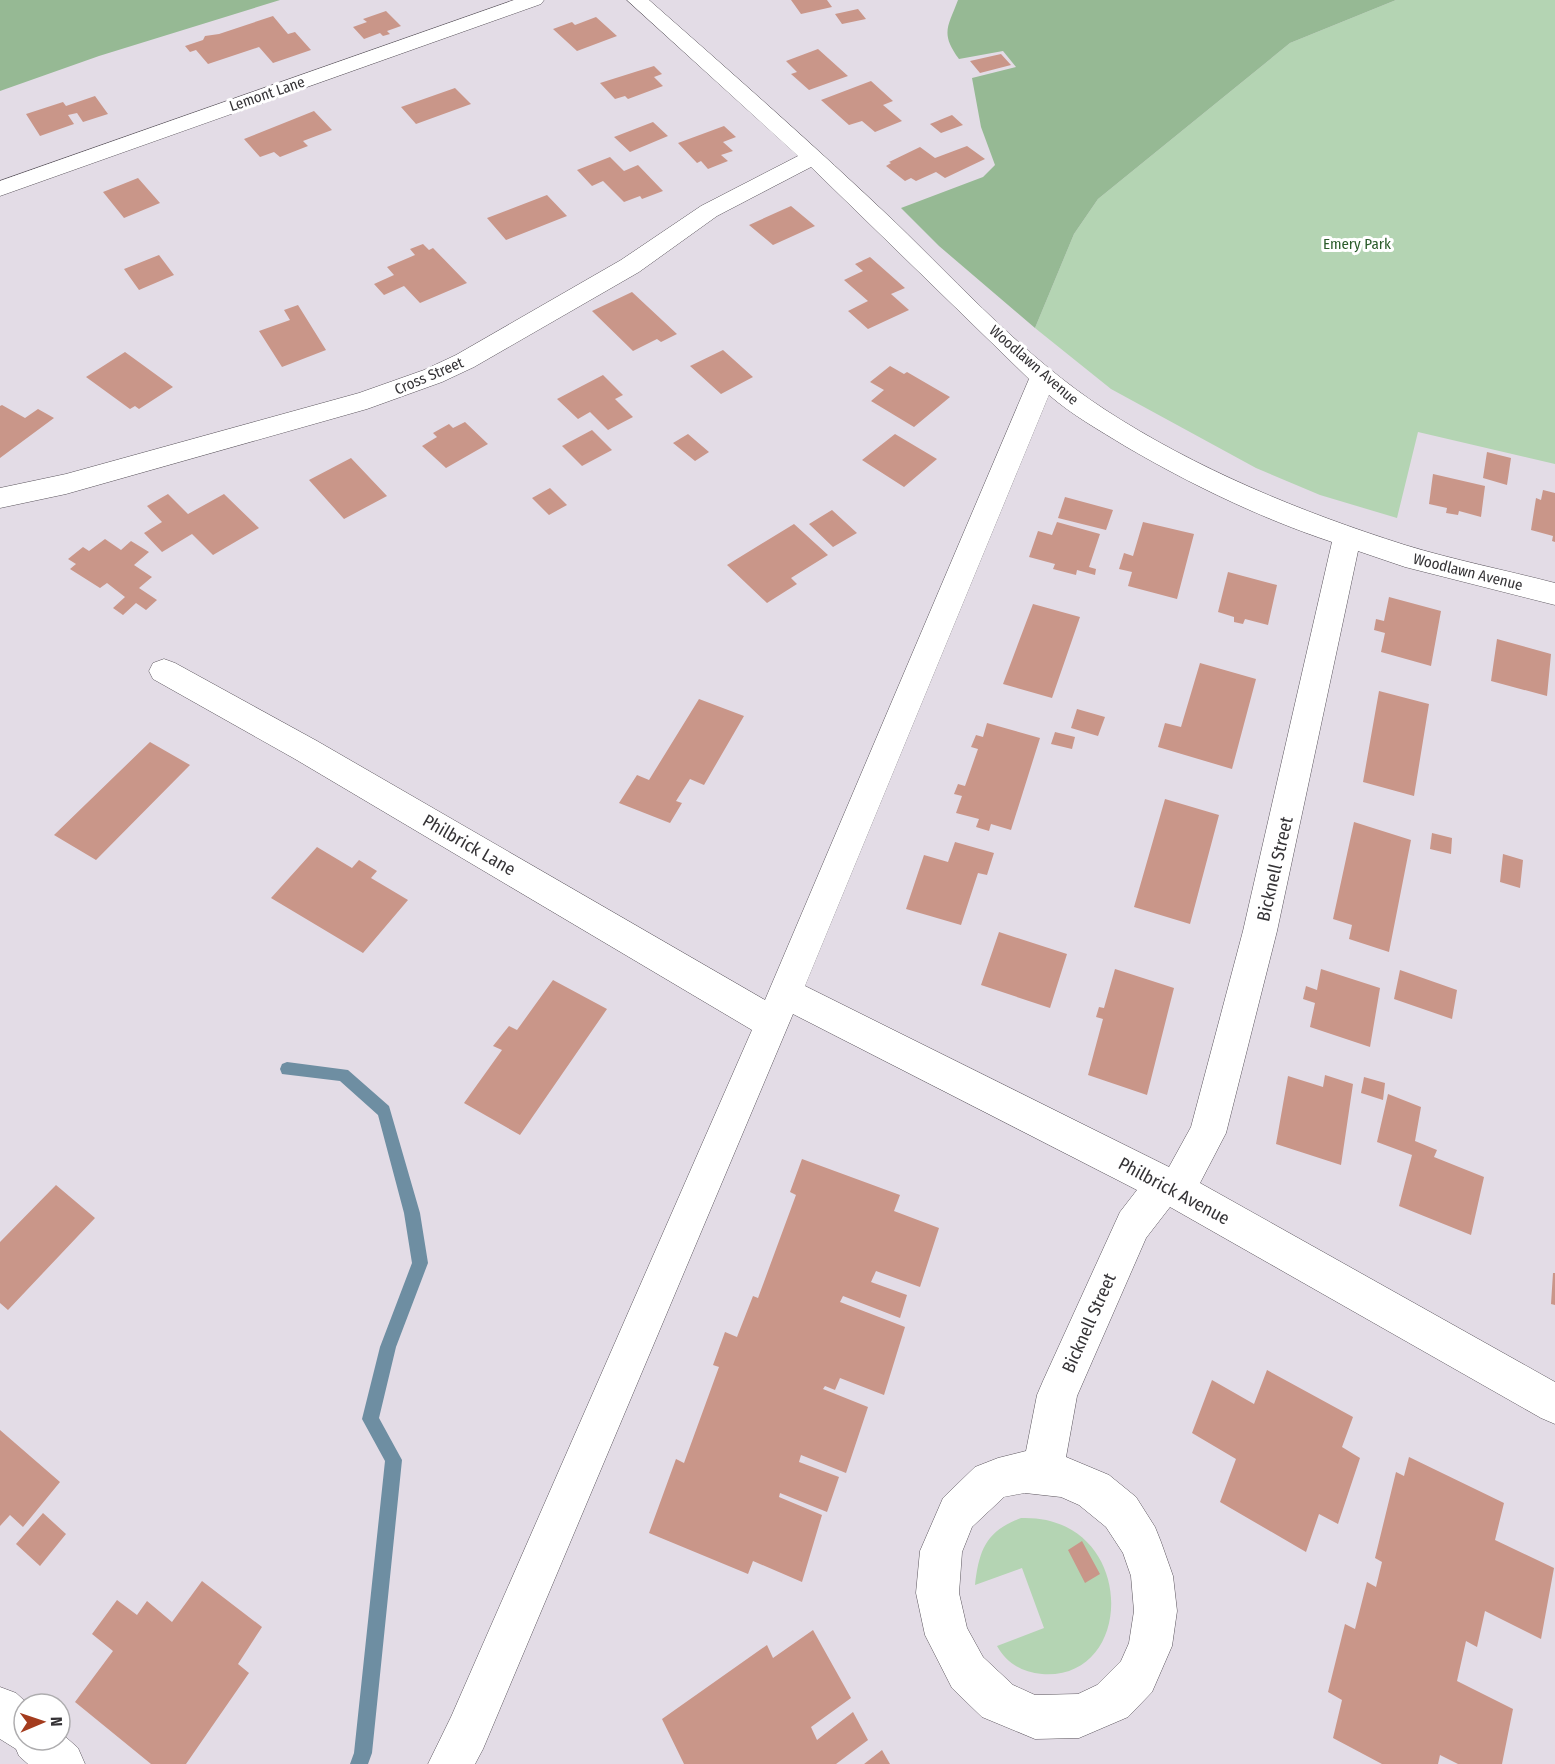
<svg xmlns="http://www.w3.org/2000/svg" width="1555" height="1764" font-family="'Fira Sans Condensed',sans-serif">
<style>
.green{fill:#b4d4b3}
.forest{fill:#96b994}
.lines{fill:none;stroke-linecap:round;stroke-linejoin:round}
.stream{fill:#6e8ea2;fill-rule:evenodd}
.building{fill:#c99689}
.minor-casing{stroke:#5b555d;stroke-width:1}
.minor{fill:#fff;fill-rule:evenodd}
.labels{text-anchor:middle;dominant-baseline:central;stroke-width:6;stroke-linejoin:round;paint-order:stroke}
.far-street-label{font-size:15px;fill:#353336;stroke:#fff}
.far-park-label{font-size:15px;fill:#2b5c2b;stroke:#fff}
.street-label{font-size:18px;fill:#353336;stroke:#fff}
</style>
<rect width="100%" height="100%" fill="#e3dce6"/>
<path class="green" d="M1396,0h159v464l-137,-32 -21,86 -77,-23 -64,-27 -145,-79 -76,-61 39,-94 24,-35 192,-156z
M1021,1518c116,-4 117,163 21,156 -21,-2 -35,-11 -45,-28l47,-18 -22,-60 -47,17c4,-35 11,-54 46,-67z"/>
<path class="forest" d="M0,0h280l-181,56 -99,35z
M958,0h438l-106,43 -192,156 -24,35 -39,94 -96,-82 -38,-38 82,-31 12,-12 -14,-38 -9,-49 44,-11 -13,-16 -44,8c-19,-26 -11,-32 -1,-59z"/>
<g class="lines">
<path class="stream" d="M287,1062l61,8 41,36 31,107 8,50 -32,84 -17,71 23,42 -30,293 -4,11h-18l4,-11 31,-292 -23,-42 18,-72 32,-84 -8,-50 -26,-98 -38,-34 -58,-7 -2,-5 2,-5z"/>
</g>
<path class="building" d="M791,0h36l5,7 -31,7z
M858,9l8,10 -24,5 -7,-10z
M386,11l15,15 -14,5 3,3 -7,2 -3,-3 -16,6 -11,-12 14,-5 -4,-3z
M273,16l15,18 7,-2 16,18 -38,13 -14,-16 -51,17 -12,-14 -6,2 -5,-6 18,-6 2,-4 14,-2z
M596,17l21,19 -40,15 -24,-22 19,-7 3,3z
M818,49l30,27 -39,14 -18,-16 6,-2 -11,-11z
M1001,54l10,11 -31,8 -10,-12z
M654,66l8,8 -8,3 9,9 -35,13 -3,-3 -10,3 -15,-16z
M871,81l22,20 -10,4 19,16 -27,11 -13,-11 -13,4 -28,-25z
M455,88l16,16 -55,20 -15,-17z
M95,96l13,18 -25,8 -6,-9 -9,2 6,9 -34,12 -14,-22 37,-12 3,4z
M314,111l18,19 -29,11 5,5 -28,11 -6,-5 -14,5 -16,-18z
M952,115l11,10 -22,8 -11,-9z
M653,122l15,14 -38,16 -16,-15z
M724,126l12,11 -13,5 10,9 -12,4 7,6 -20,8 -7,-8 -4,2 -19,-20z
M967,146l18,13 -40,19 -9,-6 -20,9 -5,-3 -6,3 -19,-15 5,-3 -2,-1 31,-15 15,11z
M610,157l14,14 14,-6 25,26 -21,8 -2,-3 -16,6 -21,-21 -11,5 -15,-16z
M138,178l22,25 -36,15 -21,-26z
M547,195l20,21 -61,24 -19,-22z
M791,206l24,20 -42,19 -24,-20z
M423,244l6,6 4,-2 34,35 -47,20 -16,-17 -20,9 -10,-11 20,-9 -7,-8 28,-12 -5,-6z
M159,255l15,20 -35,15 -15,-21z
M870,257l35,31 -14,6 18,16 -41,19 -20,-18 20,-10 -24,-21 19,-9 -8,-7z
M632,292l45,42 -16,8 -4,-3 -24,12 -41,-40z
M298,305l28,45 -44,17 -23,-36 31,-11 -6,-10z
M723,350l30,27 -32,17 -31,-28z
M125,352l48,35 -34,22 -4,-3 -5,3 -44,-32z
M890,366l14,8 3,-2 43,25 -36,30 -43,-26 13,-11 -14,-8z
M603,375l20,20 -8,4 18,18 -25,13 -18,-18 -12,7 -21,-20z
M2,405l23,13 13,-9 16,9 -54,40v-52z
M465,422l23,22 -42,24 -24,-22 15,-9 -4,-4 16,-9 4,4z
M592,430l20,20 -30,16 -20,-20z
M688,434l21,18 -14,9 -22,-18z
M895,434l42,25 -33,28 -42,-27z
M1487,452l24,6 -4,27 -24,-7z
M351,458l36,38 -43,23 -35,-39z
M1433,474l52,12 -4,31 -22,-6 -1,4 -12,-2 1,-5 -18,-4z
M550,488l17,17 -18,10 -17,-17z
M1543,490l12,3v49l-3,-1 1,-5 -22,-6 5,-32 5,2z
M168,494l20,20 36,-20 35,34 -46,27 -21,-21 -30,18 -18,-19 18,-11 -15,-16z
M1065,497l48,13 -7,20 -48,-12z
M832,510l25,23 -24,14 -24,-23z
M1057,522l43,12 -11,33 7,2 -1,6 -18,-5 -1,5 -23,-6 2,-5 -26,-7 9,-26 14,4z
M1143,522l51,12 -17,65 -49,-13 4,-14 -13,-3 5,-16 9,3z
M794,524l34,31 -37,23 6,6 -30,19 -40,-38z
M105,539l16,11 10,-9 18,11 -15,13 18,12 -13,11 18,12 -11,10 -10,-7 -13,12 -10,-7 12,-11 -18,-14 -7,5 -30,-19 6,-5 -8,-5 15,-12 6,4z
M1228,572l49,13 -9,40 -23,-6 -2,5 -9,-2v-5l-16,-5z
M1389,597l52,14 -10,55 -50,-14 4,-19 -11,-3 2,-11 8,2z
M1033,604l47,13 -28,81 -49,-14z
M1497,639l54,15 -4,42 -56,-15z
M1200,663l56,16 -24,90 -74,-22 7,-24 16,4z
M1379,691l50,13 -15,92 -51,-14z
M699,699l45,17 -40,69 -14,-6 -14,22 6,2 -12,20 -51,-20 18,-28 12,5z
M1077,709l28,8 -7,19 -27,-8z
M987,723l53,15 -29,92 -20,-6 -2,7 -13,-4 3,-8 -23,-6 6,-17 -8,-2 4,-10 7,2 13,-37 -7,-2 5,-12 7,2z
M1055,732l20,5 -3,12 -21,-5z
M150,742l40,23 -94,95 -42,-25z
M1165,799l54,16 -29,109 -56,-17z
M1354,822l57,18 -22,112 -40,-13 3,-14 -19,-6z
M1432,833l20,5 -1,16 -21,-5z
M955,842l39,11 -7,22 -9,-2 -17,52 -55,-16 18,-54 24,7z
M317,847l35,21 7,-8 18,11 -6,7 37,22 -45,53 -92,-55z
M1503,854l20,6 -3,28 -20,-6z
M999,932l68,22 -17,54 -69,-23z
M1115,969l59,19 -27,107 -59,-20 15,-56 -7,-2 3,-10 5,1z
M1321,969l59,19 -10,59 -60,-20 5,-24 -12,-4 3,-13 11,4z
M1400,970l57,20 -5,29 -58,-20z
M553,980l54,29 -87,126 -56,-32 38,-53 -9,-4 16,-20 8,4z
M1325,1075l28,9 -12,81 -65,-21 12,-68 35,11z
M1364,1077l21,6 -2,17 -22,-7z
M1388,1094l33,13 -6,34 22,9 -3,7 50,20 -13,58 -72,-29 13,-51 -35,-13z
M802,1159l98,36 -6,16 45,17 -19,59 -44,-16 -5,11 36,13 -7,23 -57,-22 -3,6 65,25 -21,68 -44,-17 -5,12 -10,-4 -2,3 45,18 -22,66 -45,-18 -2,7 40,15 -12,35 -47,-19 -1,4 43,18 -20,67 -49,-21 -5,13 -99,-41 27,-74 8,4 35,-96 -6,-2 12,-33 12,5 16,-41 5,2 38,-103 -6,-3z
M56,1185l39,33 -87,92 -8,-7v-61z
M1553,1273h2v32l-4,-1z
M1267,1370l86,47 -11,30 18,11 -22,66 -19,-10 -13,38 -86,-50 16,-43 -44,-26 20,-53 42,24z
M0,1430l60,52 -37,45 -13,-12 -10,11z
M1409,1457l95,46 -9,37 59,28 -13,71 -56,-28 -8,36 -11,-6 -9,40 56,28 -11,55h-44l-18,-9 -2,9h-56l-49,-26 9,-38 -14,-8 17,-68 10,5 12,-47 9,5 6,-25 -7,-4 21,-86 8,4z
M43,1513l23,21 -26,32 -24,-22z
M1082,1541l18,33 -15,9 -17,-33z
M202,1581l60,46 -24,37 11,9 -63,91h-35l-76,-62 38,-51 -21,-17 25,-34 20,15 10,-14 25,21z
M813,1630l38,68 -40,29 6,13 36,-28 15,28 -32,24h-152l-22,-45 105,-74 6,13z
M882,1750l8,14h-26z"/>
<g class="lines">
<g class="minor-casing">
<path id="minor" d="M514,0h30l-3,4 -541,192v-15z
M627,0h22c83,73 166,146 246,222 67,65 131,136 209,187 92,60 197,103 301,136 49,15 100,25 150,38v22l-150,-38 -47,-16 -81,380 -51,202 -26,50 355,199v42l-14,-6 -371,-211 -24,31 -69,158 -11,61 43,18 27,22 19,30 6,15 12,34 4,35 -5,35 -20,46 -24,25 -49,21 -44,1 -53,-22 -30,-29 -27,-53 -9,-42 4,-42 23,-53 32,-31 23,-9 28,-7 11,-56 6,-14 77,-169 17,-22 -344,-176 -310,735 -8,15h-47l23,-47 301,-687 -457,-271 -142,-80 -4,-8 4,-8 11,-4 11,4 142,78 448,259 264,-621 -218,-212 -94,49 -78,56 -165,95 -32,15 -75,27 -301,85 -66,14v-20l66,-14 293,-81 65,-23 32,-15 165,-95 80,-54 97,-50zM1049,395c23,20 50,35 76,51 65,38 135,72 207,96l-89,389 -52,196 -22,40 -364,-181zM1025,1493l36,4 18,8 27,22 17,26 8,23 3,35 -5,32 -8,18 -24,24 -19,9 -43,1 -22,-10 -30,-28 -16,-29 -8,-35 3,-41 10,-25 32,-30z
M0,1687l16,6 12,11h-4v36h36v-8l18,16 7,16h-57l-9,-8 -3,-7 -16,-10z"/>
</g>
<use href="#minor" class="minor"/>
</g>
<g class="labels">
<g class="far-street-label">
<text transform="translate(267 94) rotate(-19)">Lemont Lane</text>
<text transform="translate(1034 365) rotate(41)">Woodlawn Avenue</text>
<text transform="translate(429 376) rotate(-23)">Cross Street</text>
<text transform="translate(1468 572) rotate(14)">Woodlawn Avenue</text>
</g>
<g class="far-park-label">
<text x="1357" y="244">Emery Park</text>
</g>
<g class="street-label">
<text transform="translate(469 845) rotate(30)">Philbrick Lane</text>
<text transform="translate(1275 869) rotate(-77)">Bicknell Street</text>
<text transform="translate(1174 1191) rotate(28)">Philbrick Avenue</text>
<text transform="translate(1089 1323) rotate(-66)">Bicknell Street</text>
</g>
</g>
<g transform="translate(42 1722) rotate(88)"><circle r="28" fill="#ffffff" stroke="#aeadaf" stroke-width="1.5"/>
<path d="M0-4.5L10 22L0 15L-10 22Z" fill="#a43c1e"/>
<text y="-9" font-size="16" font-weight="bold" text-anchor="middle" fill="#353336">N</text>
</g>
</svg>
